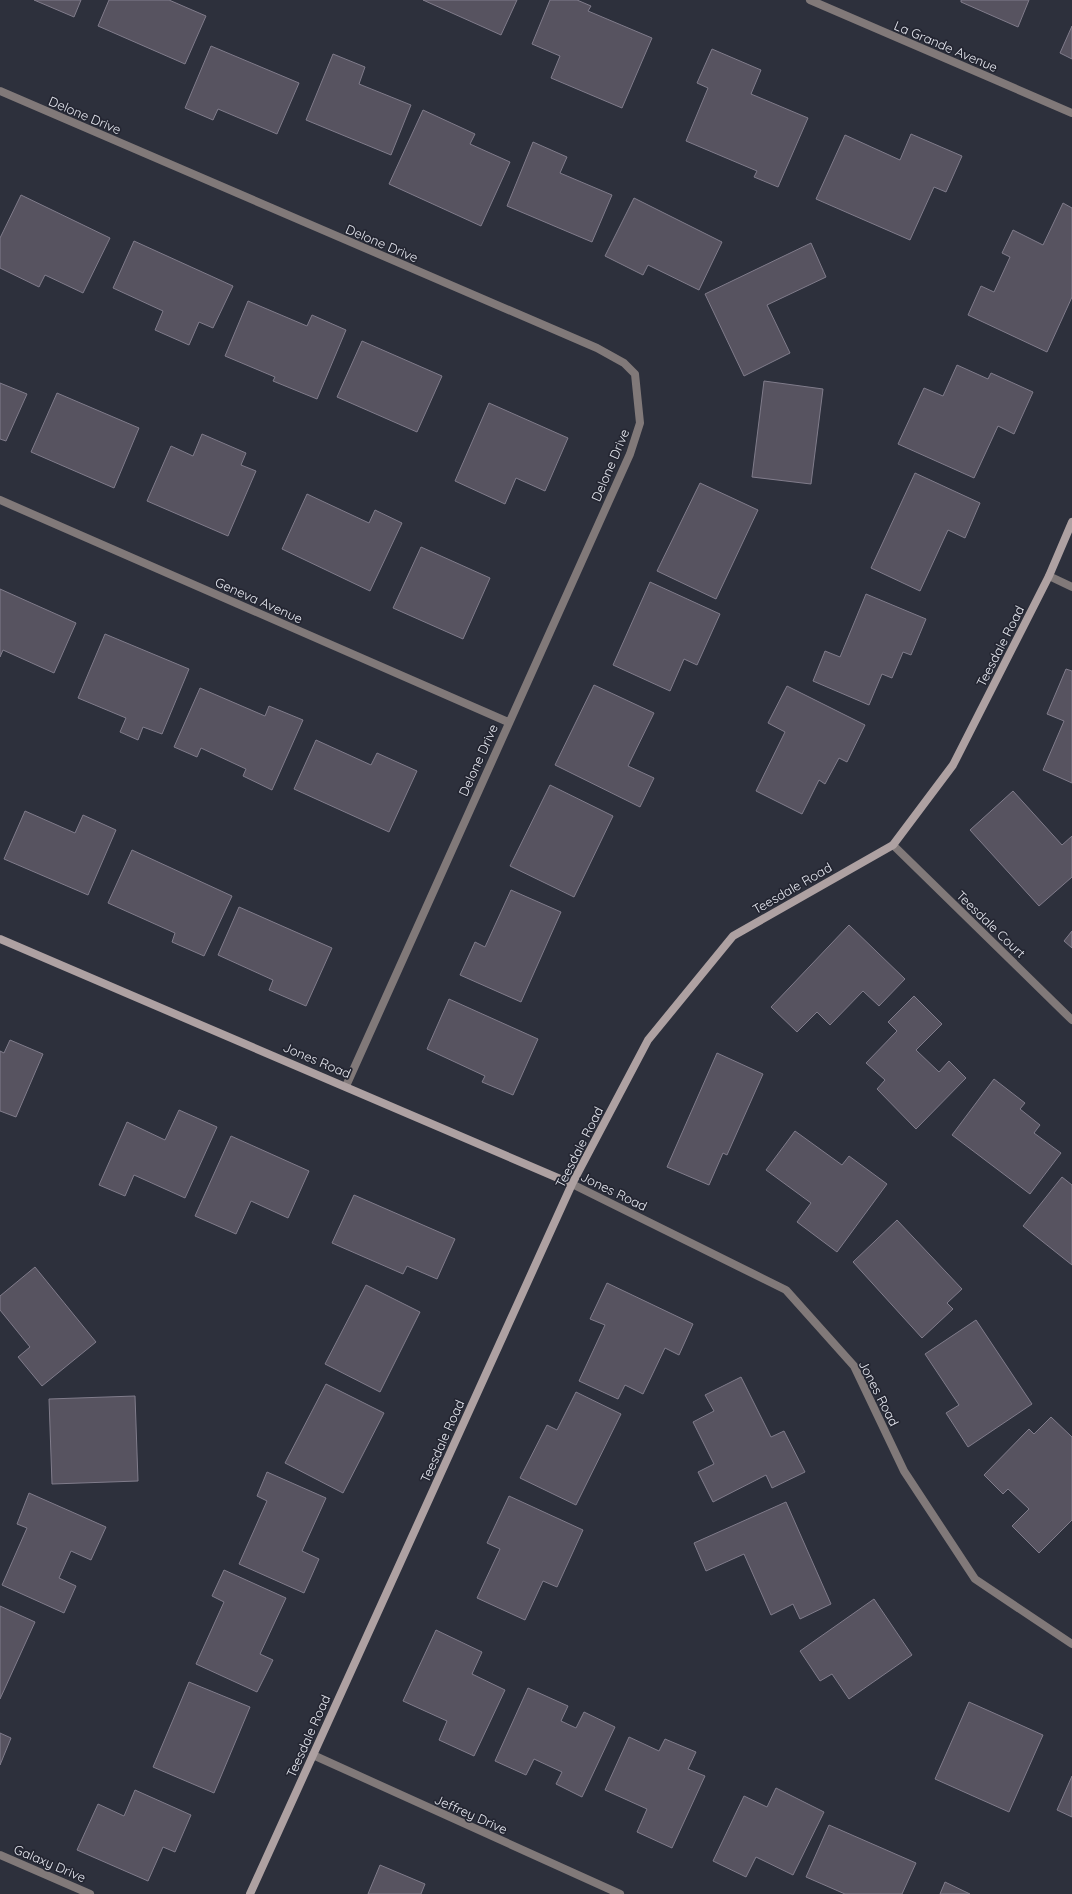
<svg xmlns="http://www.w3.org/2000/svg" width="1072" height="1894" font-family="Quicksand,sans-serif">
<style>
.building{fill:#575360;stroke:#807c8b}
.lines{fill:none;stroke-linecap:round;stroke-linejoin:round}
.street{stroke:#817979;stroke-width:8}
.secondary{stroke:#aea1a2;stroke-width:8}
.labels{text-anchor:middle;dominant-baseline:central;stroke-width:3.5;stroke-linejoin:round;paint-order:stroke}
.street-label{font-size:13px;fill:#e8eaf2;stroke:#242632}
</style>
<rect width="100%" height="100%" fill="#2d303c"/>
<path class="building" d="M34,0h47l-7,17z
M109,0h60l37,16 -21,48 -87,-38z
M423,0h94l-16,35z
M550,0h27l14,6 -3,5 64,27 -30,70 -71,-30 9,-22 -28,-12z
M961,0h68l-11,27 -57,-25z
M1072,26v33l-12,-6z
M211,46l88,37 -22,51 -59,-25 -5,11 -28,-12z
M712,49l49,21 -10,24 57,24 -30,69 -24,-10 3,-6 -71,-30 22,-53 -11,-5z
M333,54l32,13 -6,17 52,21 -20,50 -85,-35z
M423,110l52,24 -5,10 40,18 -29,64 -92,-42z
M911,134l51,22 -16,36 -12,-5 -24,53 -94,-41 29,-64 55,25z
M533,142l34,15 -7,16 52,22 -20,47 -85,-36z
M21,195l89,43 -27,55 -38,-18 -6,12 -39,-19v-30z
M634,198l88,44 -23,48 -51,-25 -5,10 -38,-19z
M1063,203l9,5v89l-25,55 -79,-37 13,-29 13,6 16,-35 -8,-4 11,-23 30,15z
M134,241l99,45 -20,42 -14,-6 -10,23 -34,-15 8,-19 -50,-23z
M811,243l15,34 -59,28 23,48 -46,23 -39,-82z
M248,301l59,25 5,-11 34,15 -29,69 -44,-18 2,-4 -50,-21z
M362,341l80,35 -25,56 -80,-35z
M957,365l31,14 3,-6 42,19 -19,42 -16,-8 -24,52 -76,-34 26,-56 19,8z
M764,381l59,8 -12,95 -59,-7z
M0,383l27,11 -21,47 -6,-2z
M57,393l82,35 -25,60 -83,-36z
M489,403l79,35 -23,53 -29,-13 -11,26 -50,-23z
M202,434l44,19 -5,12 15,6 -28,65 -81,-35 24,-55 22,10z
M915,473l65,30 -15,35 -17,-8 -28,61 -49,-23z
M700,483l58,27 -42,89 -59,-28z
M307,494l62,29 6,-13 27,13 -32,68 -88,-42z
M421,547l69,31 -27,61 -70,-31z
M650,582l70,32 -23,51 -13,-6 -14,32 -57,-26z
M0,589l76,34 -22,50 -51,-23 -3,7z
M866,594l60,25 -15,36 -8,-3 -11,26 -10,-4 -13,31 -56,-24 12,-30 15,6z
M105,634l84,35 -27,65 -19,-7 -5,13 -18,-8 6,-14 -48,-20z
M1066,669l6,2v112l-29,-13 21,-49 -17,-7z
M594,685l60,28 -26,53 26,12 -14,29 -85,-42z
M787,686l78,39 -18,37 -8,-4 -14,26 -6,-4 -17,34 -46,-23 29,-59 -17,-9z
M200,688l65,28 4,-10 34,14 -31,70 -29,-14 3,-7 -45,-21 -4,9 -23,-10z
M316,740l55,25 6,-12 40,18 -28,61 -95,-43z
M550,785l63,31 -39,81 -64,-31z
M1013,791l49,54 10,-9v41l-33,29 -69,-76z
M25,811l50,22 8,-18 33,15 -28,65 -84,-36z
M132,850l100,46 -28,60 -32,-14 3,-9 -67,-30z
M511,890l50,22 -40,90 -61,-27 15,-33 10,5z
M239,907l93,41 -26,58 -37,-16 4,-10 -55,-25z
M849,925l56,54 -26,27 -16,-15 -33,34 -13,-13 -20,20 -26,-25z
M1072,931v17l-8,-7z
M914,996l28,28 -26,26 23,22 10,-11 17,17 -50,51 -39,-40 8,-9 -19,-17 31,-32 -9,-9z
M449,999l89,40 -25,56 -31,-13 3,-6 -58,-27z
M10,1040l33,14 -27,63 -16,-6v-60l4,2z
M717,1053l46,21 -36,81 -4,-2 -14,32 -42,-18z
M994,1079l31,24 -5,6 20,16 -6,8 27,20 -31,41 -78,-59z
M179,1110l38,17 -32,71 -51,-23 -9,21 -26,-11 28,-63 38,18z
M795,1131l47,34 7,-9 38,28 -50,68 -40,-30 14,-19 -45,-33z
M231,1136l78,35 -21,47 -37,-17 -15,33 -41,-18z
M1062,1177l10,8v80l-49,-39z
M354,1195l101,44 -18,40 -30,-13 -4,8 -71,-31z
M897,1220l65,69 -15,14 6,6 -31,29 -69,-76z
M35,1267l61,75 -54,44 -24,-29 12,-10 -30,-37v-14z
M607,1283l86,41 -14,31 -14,-7 -22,46 -18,-9 -7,14 -39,-18 26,-56 -15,-6z
M366,1285l54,27 -40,80 -55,-28z
M976,1320l56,84 -64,43 -22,-34 13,-8 -34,-51z
M741,1377l30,60 13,-6 21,41 -33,16 -6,-13 -53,27 -15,-30 16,-8 -21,-42 21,-11 -9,-16z
M326,1384l58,29 -41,80 -58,-30z
M576,1392l45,22 -45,91 -56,-27 27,-53 10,5z
M135,1396l3,85 -86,3 -3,-85z
M1051,1417l21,20v83l-33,33 -27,-27 17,-17 -21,-20 -5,5 -19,-19 45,-46 5,5z
M267,1472l59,26 -24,53 17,8 -15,34 -65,-29 28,-63 -10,-5z
M29,1493l77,34 -15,33 -20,-9 -12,27 17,8 -12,27 -62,-28 25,-57 -10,-4z
M509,1496l74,34 -26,57 -14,-6 -18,39 -48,-22 23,-49 -13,-6z
M786,1502l45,102 -31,15 -7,-15 -22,11 -27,-61 -38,17 -12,-28z
M224,1570l62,28 -26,56 13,6 -16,32 -61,-28 28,-62 -12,-6z
M874,1599l38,56 -63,44 -17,-25 -12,7 -20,-30z
M0,1606l35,16 -35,77z
M436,1630l46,22 -10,22 33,16 -31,66 -35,-16 8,-19 -44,-20z
M189,1682l61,25 -36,86 -61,-26z
M528,1688l40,18 -7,15 15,7 8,-16 31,15 -33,70 -26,-13 6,-12 -28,-13 -8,16 -31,-14z
M969,1702l74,33 -34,77 -74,-33z
M0,1733l11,5 -11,27z
M629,1737l30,14 6,-12 31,13 -8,17 17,7 -33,72 -35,-16 10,-23 -42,-19z
M1072,1776v41l-15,-7z
M776,1788l48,24 -31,63 -37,-18 -10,20 -33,-16 31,-65 23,11z
M135,1790l56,25 -16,37 -12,-5 -15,34 -71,-31 21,-46 26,12z
M829,1825l87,38 -14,31h-57l-39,-17z
M380,1865l45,19 -4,10h-53z
M945,1882l25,12h-30z"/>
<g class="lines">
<path class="street" d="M810,0l262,113
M0,91l597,257 27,15 11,11 5,49 -10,31 -284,632
M0,500l508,222
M1049,576l23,11
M893,845l179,175
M572,1184l214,106 68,76 50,105 71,108 97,65
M313,1755l307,139
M0,1855l90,39"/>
<path class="secondary" d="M0,939l572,245
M250,1894l322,-710 76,-144 85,-104 160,-91 60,-80 96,-189 23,-54"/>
</g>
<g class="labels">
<g class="street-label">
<text transform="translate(946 46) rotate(23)">La Grande Avenue</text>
<text transform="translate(85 115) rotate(23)">Delone Drive</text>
<text transform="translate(382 243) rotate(23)">Delone Drive</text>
<text transform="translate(610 465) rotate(-67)">Delone Drive</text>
<text transform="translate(259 600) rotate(24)">Geneva Avenue</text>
<text transform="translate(1000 646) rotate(-63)">Teesdale Road</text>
<text transform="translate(478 760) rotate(-66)">Delone Drive</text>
<text transform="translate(792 888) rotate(-30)">Teesdale Road</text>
<text transform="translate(991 924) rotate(44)">Teesdale Court</text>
<text transform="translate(317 1060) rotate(23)">Jones Road</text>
<text transform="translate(579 1147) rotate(-63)">Teesdale Road</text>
<text transform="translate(614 1191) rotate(26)">Jones Road</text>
<text transform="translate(879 1393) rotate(63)">Jones Road</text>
<text transform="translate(442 1441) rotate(-66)">Teesdale Road</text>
<text transform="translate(308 1736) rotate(-66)">Teesdale Road</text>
<text transform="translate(471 1814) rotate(24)">Jeffrey Drive</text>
<text transform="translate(50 1863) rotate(23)">Galaxy Drive</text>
</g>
</g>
</svg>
